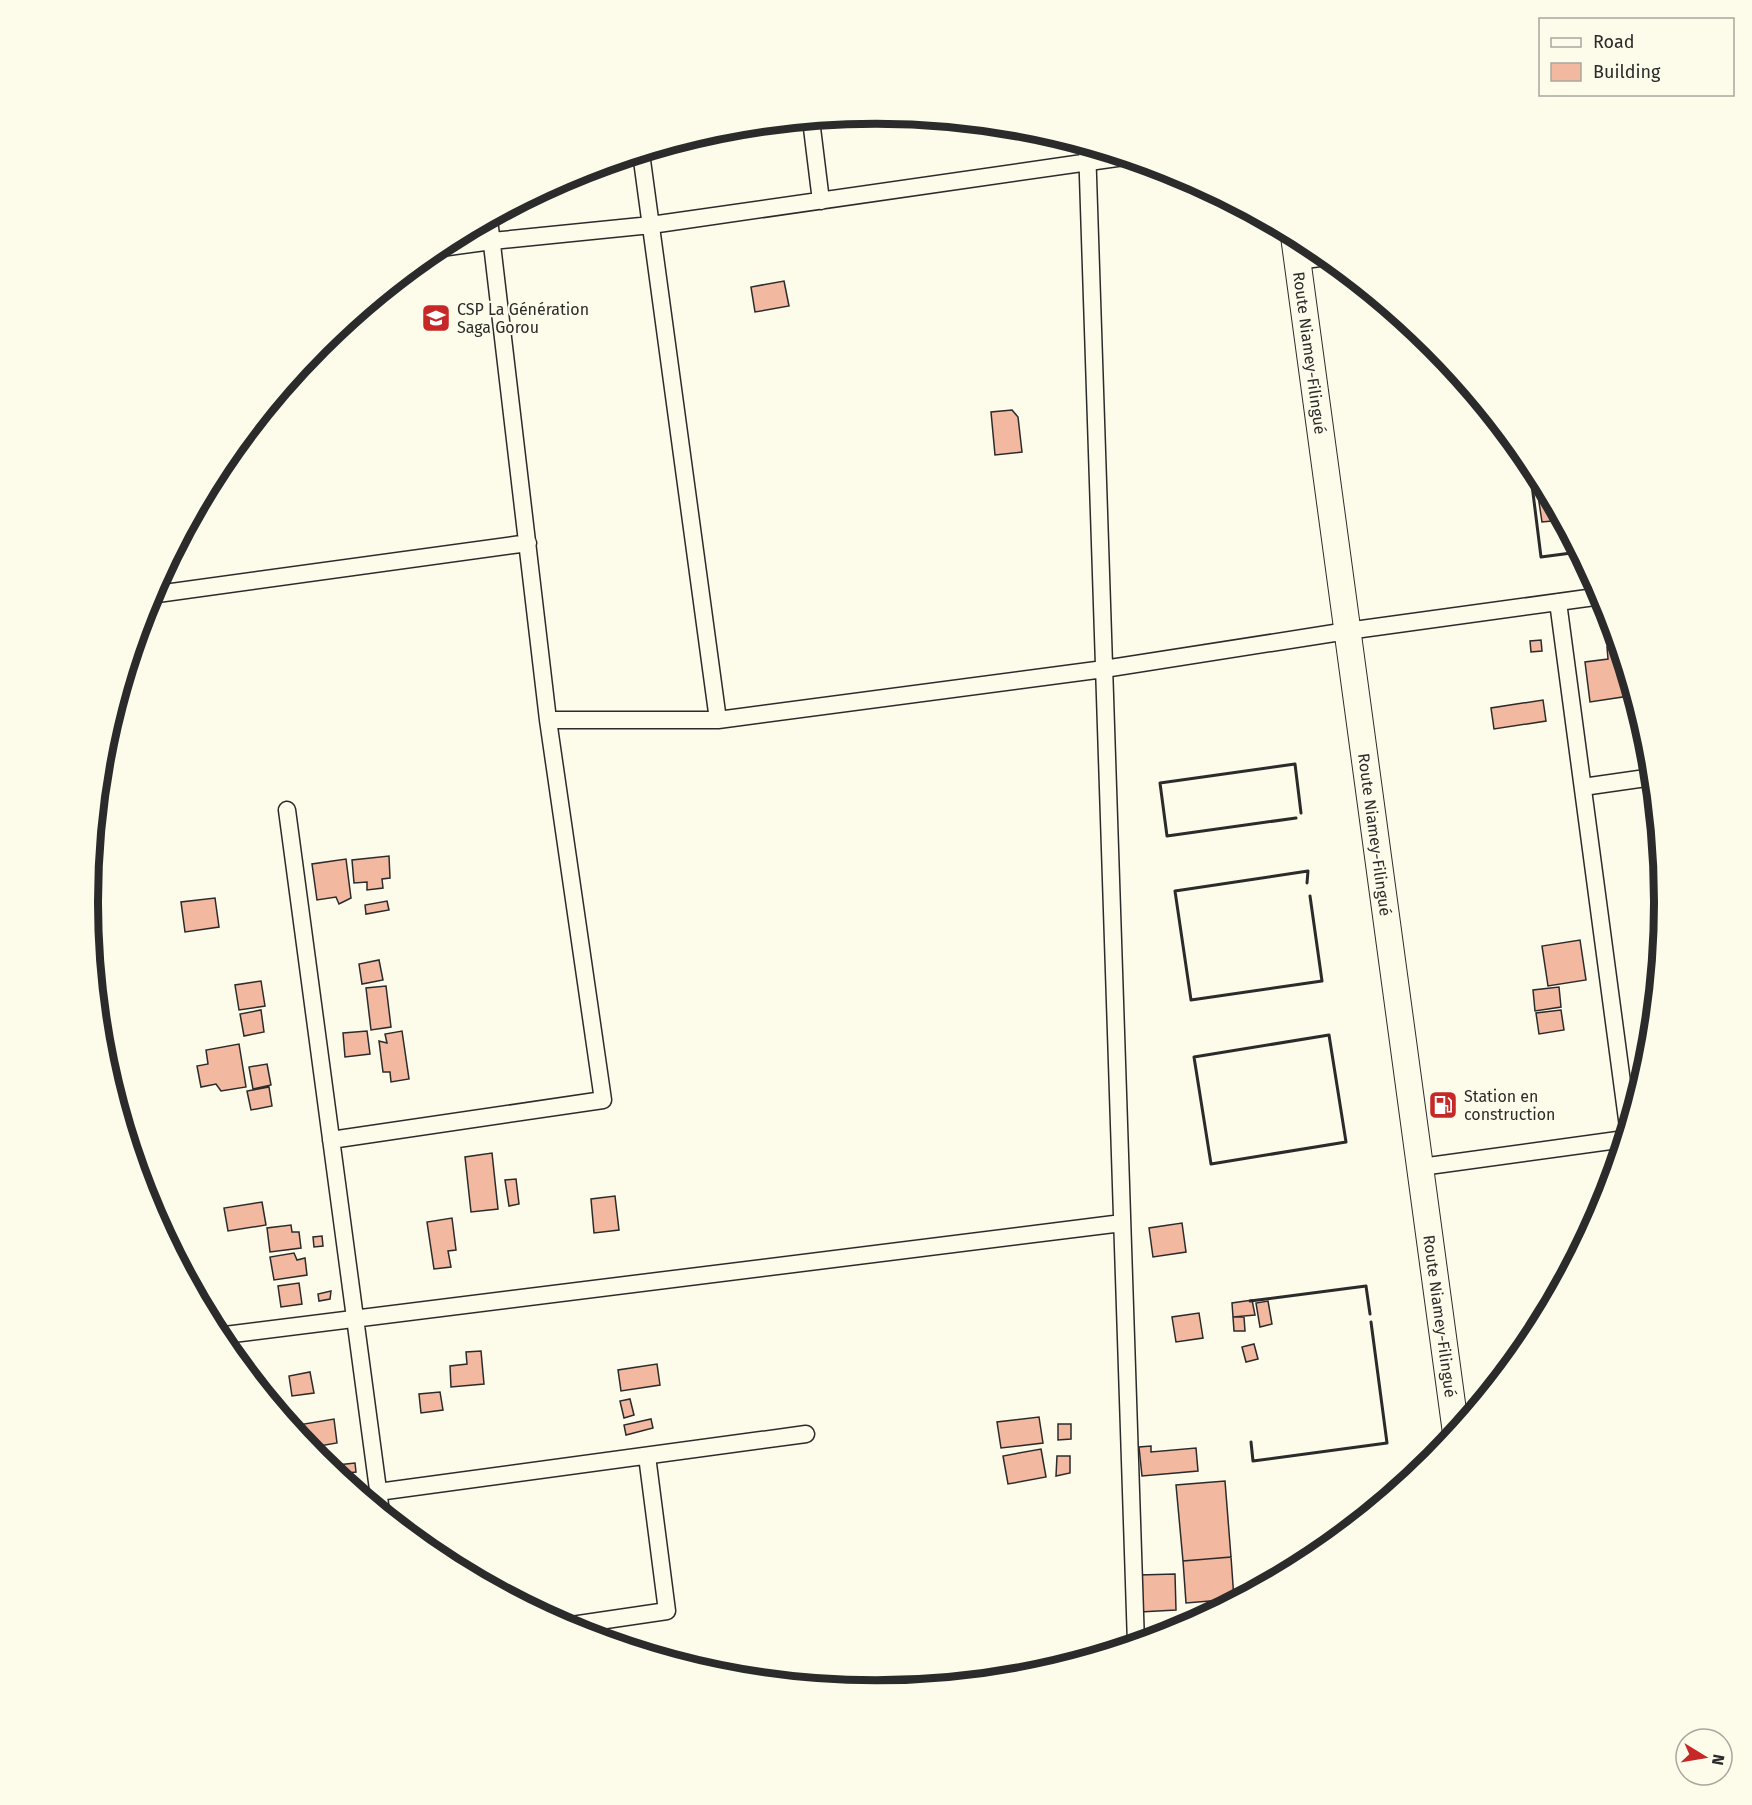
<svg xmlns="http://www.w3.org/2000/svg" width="1752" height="1805" font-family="'Fira Sans',sans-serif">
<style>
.building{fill:#f2b8a0;stroke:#2b2b2b;stroke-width:1.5}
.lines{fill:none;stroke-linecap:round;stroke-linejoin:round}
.minor-casing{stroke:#2b2b2b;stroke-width:19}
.primary-casing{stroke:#2b2b2b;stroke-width:28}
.minor{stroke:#fdfbea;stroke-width:16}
.primary{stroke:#fdfbea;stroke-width:26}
.wall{stroke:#2b2b2b;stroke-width:3}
.labels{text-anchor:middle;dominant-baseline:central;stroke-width:4.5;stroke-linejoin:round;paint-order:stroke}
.poi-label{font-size:16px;fill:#2b2b2b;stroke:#fdfbea;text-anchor:start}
.street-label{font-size:16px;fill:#2b2b2b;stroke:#fdfbea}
.rim{fill:none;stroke:#2b2b2b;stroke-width:8}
</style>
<rect width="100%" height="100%" fill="#fdfbea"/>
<path class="building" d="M784,281l5,25 -34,6 -4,-25z
M1012,410l6,7 4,35 -27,3 -4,-43z
M1545,488l17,32 -20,2 -5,-33z
M1541,640l1,11 -11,1 -1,-11z
M1619,646l5,18 5,32 -39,6 -5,-40 23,-3 -1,-12z
M1543,700l3,21 -52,8 -3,-21z
M389,856l1,22 -8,1 1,9 -16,2v-8l-13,1 -2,-23z
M346,859l5,39 -12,6 -3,-7 -19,3 -5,-36z
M215,898l4,29 -34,5 -4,-30z
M387,901l2,9 -23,4 -1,-9z
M1580,940l6,40 -38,6 -6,-40z
M379,960l4,20 -21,4 -3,-20z
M261,981l4,25 -26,4 -4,-25z
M386,986l5,41 -20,3 -5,-42z
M1559,987l2,20 -26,4 -2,-21z
M261,1010l3,22 -20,4 -4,-22z
M1561,1010l3,20 -25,4 -3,-21z
M367,1031l3,23 -25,3 -2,-24z
M402,1031l7,48 -18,3 -1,-10h-7l-4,-31 8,2 -2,-9z
M239,1044l7,43 -25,4 -5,-7 -15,3 -4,-21 11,-2 -2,-14z
M267,1064l4,21 -18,4 -4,-22z
M269,1087l3,19 -21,4 -4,-19z
M492,1153l6,56 -27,3 -6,-55z
M516,1179l3,25 -10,2 -4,-26z
M615,1196l4,34 -25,3 -3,-34z
M262,1202l4,23 -38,6 -4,-23z
M452,1218l4,32 -8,1 3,16 -17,2 -7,-47z
M1182,1223l4,29 -33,5 -4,-29z
M291,1225l1,7h7l2,16 -31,4 -3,-24z
M322,1236l1,10 -9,1 -1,-10z
M294,1253l3,7 8,-2 2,17 -33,5 -4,-23z
M299,1283l3,21 -21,3 -3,-21z
M331,1291l-1,8 -11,2 -1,-7z
M1252,1300l3,15 -22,2 -1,-14z
M1268,1301l4,23 -12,3 -4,-24z
M1199,1313l4,25 -27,4 -4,-25z
M1233,1317h11l1,14h-11z
M1254,1344l4,15 -12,3 -4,-15z
M481,1351l3,33 -33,3 -1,-21 17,-2 -1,-12z
M657,1364l3,21 -39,6 -3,-21z
M310,1372l4,21 -22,3 -3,-20z
M440,1392l3,18 -22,3 -2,-19z
M630,1399l4,16 -10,3 -4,-17z
M1039,1417l4,26 -42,5 -4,-26z
M334,1419l3,24 -29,5 -8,-9 -2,-14z
M651,1419l2,9 -27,7 -2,-10z
M1058,1424h13v15l-13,1z
M1151,1446v6l45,-4 2,23 -56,5 -3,-29z
M1041,1449l5,28 -38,7 -5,-28z
M1057,1456h13v17l-14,3z
M355,1463l1,9 -18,2 -1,-9z
M1225,1481l6,76 -48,4 -7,-76z
M1231,1557l3,42 -48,4 -3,-42z
M1175,1574l1,36 -36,2 -1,-37z"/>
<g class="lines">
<g class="minor-casing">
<path id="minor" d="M811,120l10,81
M1087,146l49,1498
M641,153l77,567
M434,249l58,-8 159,-16 473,-68
M1298,261l29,-4
M150,595l378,-52
M1558,602l70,525
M548,720h170l386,-51 243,-38 255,-35
M1583,787l70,-10
M287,810l94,702
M331,1140l272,-40 -55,-380 -59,-501
M1421,1167l204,-28
M217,1336l905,-113
M378,1492l428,-58
M565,1626l102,-15 -20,-155"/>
</g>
<g class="primary-casing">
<g id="primary">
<path id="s1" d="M1294,236l162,1197"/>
</g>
</g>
<use href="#minor" class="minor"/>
<use href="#primary" class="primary"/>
<path class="wall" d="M1542,483l-10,2 9,72 38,-5
M1296,818l-129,18 -7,-53 135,-19 6,49
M1307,883l1,-12 -133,20 16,109 131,-19 -12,-85
M1329,1035l17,107 -135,22 -17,-107z
M1250,1301l116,-15 4,28
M1251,1442l2,19 134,-18 -16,-121"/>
</g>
<defs>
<g id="school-square" transform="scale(1.5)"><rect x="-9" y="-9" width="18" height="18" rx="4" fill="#c62828" stroke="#fdfbea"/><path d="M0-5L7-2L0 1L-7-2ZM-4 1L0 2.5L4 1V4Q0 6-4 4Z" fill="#fff"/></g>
<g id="fuel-square" transform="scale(1.5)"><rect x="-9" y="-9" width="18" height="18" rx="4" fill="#c62828" stroke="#fdfbea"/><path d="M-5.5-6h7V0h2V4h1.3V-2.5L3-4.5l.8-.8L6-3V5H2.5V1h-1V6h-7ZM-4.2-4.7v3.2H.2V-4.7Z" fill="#fff"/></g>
</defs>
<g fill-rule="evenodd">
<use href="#school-square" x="436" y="318"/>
<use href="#fuel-square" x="1443" y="1105"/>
</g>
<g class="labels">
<g class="poi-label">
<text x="457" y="309">CSP La Génération<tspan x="457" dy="18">Saga Gorou</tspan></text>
<text x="1464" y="1096">Station en<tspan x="1464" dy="18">construction</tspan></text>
</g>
<g class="street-label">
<text stroke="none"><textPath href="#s1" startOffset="118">Route Niamey-Filingué</textPath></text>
<text stroke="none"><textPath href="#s1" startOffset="604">Route Niamey-Filingué</textPath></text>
<text stroke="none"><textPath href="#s1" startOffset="1090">Route Niamey-Filingué</textPath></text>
</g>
</g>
<path d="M0 0H1752V1805H0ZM98 902a778 778 0 1 1 1556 0a778 778 0 1 1-1556 0Z" fill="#fdfbea" fill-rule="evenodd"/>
<path class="rim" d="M98 902a778 778 0 1 1 1556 0a778 778 0 1 1-1556 0Z"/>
<rect x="1539" y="18" width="195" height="78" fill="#fdfbea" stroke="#a9a89e" stroke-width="1.5"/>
<rect x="1551" y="38" width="30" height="9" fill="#fdfbea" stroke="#a9a89e" stroke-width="1.5"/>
<text x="1593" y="48" font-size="18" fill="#2b2b2b">Road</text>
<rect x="1551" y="63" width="30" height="18" fill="#f2b8a0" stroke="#a9a89e" stroke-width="1.5"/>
<text x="1593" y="78" font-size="18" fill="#2b2b2b">Building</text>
<g transform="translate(1704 1757) rotate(101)"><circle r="28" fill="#fdfbea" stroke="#a9a89e" stroke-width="1.5"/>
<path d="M0-4.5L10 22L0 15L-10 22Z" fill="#c62828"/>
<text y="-9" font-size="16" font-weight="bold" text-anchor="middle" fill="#2b2b2b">N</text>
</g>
</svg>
